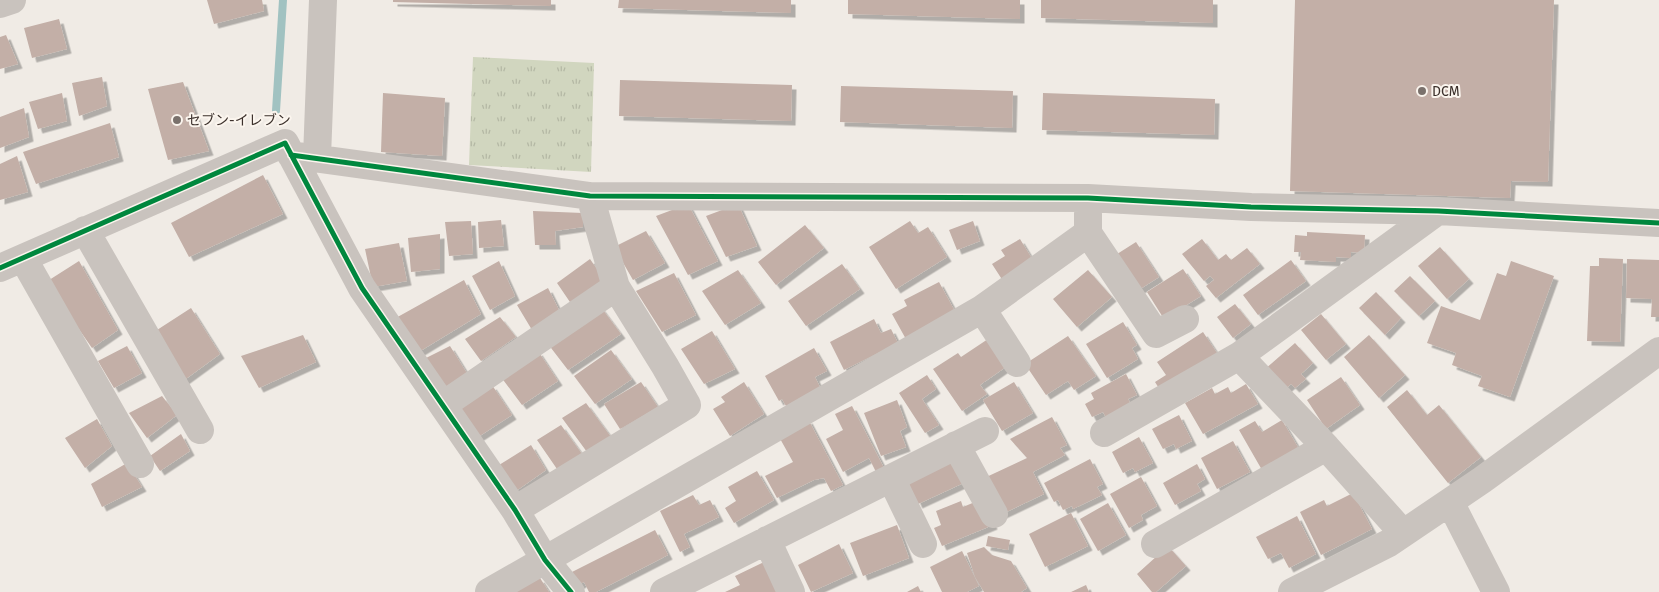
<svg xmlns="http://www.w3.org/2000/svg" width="1659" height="592" font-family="'Fira Sans','Noto Sans JP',sans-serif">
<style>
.park{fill:url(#park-tufts)}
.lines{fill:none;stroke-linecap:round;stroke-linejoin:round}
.stream{stroke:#a1c2c1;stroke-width:8}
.building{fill:#c3afa7;filter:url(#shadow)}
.minor{stroke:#c9c3be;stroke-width:28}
.cycleway-casing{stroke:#fbf5ee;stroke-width:8}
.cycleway{stroke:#00873e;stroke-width:5}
.poi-dot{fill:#7a716c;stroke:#fbf5ee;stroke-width:2}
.labels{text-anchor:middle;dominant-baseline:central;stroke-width:4;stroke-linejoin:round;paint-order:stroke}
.poi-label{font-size:14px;fill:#3b302b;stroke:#fbf5ee;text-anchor:start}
</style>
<defs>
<pattern id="park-tufts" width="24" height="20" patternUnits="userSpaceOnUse" patternTransform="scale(1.25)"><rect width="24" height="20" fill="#d1d6bf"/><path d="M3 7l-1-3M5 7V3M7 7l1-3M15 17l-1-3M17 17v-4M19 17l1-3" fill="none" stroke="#b4b8a4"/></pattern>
<filter id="shadow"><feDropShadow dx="4.5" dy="4.5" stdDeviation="0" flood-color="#0004"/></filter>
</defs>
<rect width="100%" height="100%" fill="#f0ebe5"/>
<path class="park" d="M473,57l121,6 -3,109 -122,-7z"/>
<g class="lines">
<path class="stream" d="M276,111l7,-111"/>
</g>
<path class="building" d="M207,0h55l2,11 -50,13z
M393,0h158v6l-158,-4z
M619,0h172v13l-173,-5z
M848,0h172v19l-172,-5z
M1041,0h172v23l-172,-5z
M1295,0h259l-6,182 -37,-1 -1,17 -220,-7z
M59,19l8,30 -35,9 -8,-30z
M6,35l12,29 -18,5v-32z
M102,77l5,29 -28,10 -7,-33z
M620,80l172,5 -1,36 -172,-5z
M183,82l26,69 -41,9 -20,-71z
M841,86l172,5 -1,37 -172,-6z
M62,93l5,28 -29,8 -9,-27z
M383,93l62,5 -3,58 -61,-4z
M1043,93l172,6 -1,36 -172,-5z
M24,108l5,29 -29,11v-31z
M110,123l9,34 -83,27 -13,-32z
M17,156l11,36 -28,8v-36z
M263,175l20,39 -94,43 -18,-34z
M688,204l30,57 -30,14 -32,-59z
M738,204l19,42 -31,11 -20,-41z
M533,211l50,2v14l-28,4 1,14h-21z
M501,220l3,26 -25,2 -1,-26z
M471,221l2,33 -24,2 -4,-34z
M910,221l8,12 10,-6 19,30 -51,32 -27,-42z
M973,221l7,20 -23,9 -8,-20z
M805,225l19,23 -48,37 -18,-23z
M646,231l19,32 -32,17 -19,-33z
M1307,232l58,3 -1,18 -13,-1v6l-15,-1v5l-36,-2 1,-8h-7l1,-17 12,1z
M440,234v35l-29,3 -3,-34z
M1020,239l14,23 -31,19 -11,-17 13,-8 -4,-6z
M1202,239l16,21 8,-6 5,6 16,-12 13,16 -44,34 -10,-12 8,-6 -4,-4 -6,5 -22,-27z
M1136,242l23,35 -22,14 -23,-35z
M399,243l8,38 -34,6 -8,-38z
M1440,247l29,32 -22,20 -29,-33z
M1599,258l24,1 -3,83 -33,-1 3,-75h9z
M590,259l15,22 -33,24 -15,-22z
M1627,259l32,1v57h-8l1,-18 -26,-1z
M1291,260l15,21 -48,34 -15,-20z
M79,261l39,69 -26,18 -46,-66z
M499,261l16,35 -25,14 -18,-34z
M1511,261l43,15 -44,121 -32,-11 4,-10 -30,-11 4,-12 -29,-10 14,-37 39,14 17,-47 9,3z
M842,264l18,25 -54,37 -18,-25z
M1183,269l18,27 -37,23 -17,-27z
M738,270l23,33 -36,22 -23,-34z
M1088,270l24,27 -35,30 -24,-28z
M674,273l22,42 -34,17 -26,-41z
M1410,276l25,25 -16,15 -25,-25z
M464,280l17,34 -64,39 -23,-34z
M939,282l18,33 -50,26 -15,-27 15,-8 -3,-6z
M548,288l12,24 -28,18 -15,-25z
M1376,292l25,26 -16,17 -26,-27z
M1235,304l16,20 -18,14 -16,-21z
M600,306l21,28 -53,36 -20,-26z
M191,308l29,46 -37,27 -26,-51z
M1321,314l25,30 -20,16 -25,-30z
M500,317l16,20 -35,24 -16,-22z
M874,319l7,14 10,-4 7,14 -54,27 -14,-28z
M1123,322l14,23 -5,3 6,11 -31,19 -21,-34z
M712,331l23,38 -31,15 -23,-35z
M1203,332l14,21 -57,37 -5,-8 11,-7 -9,-13z
M303,335l13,27 -57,26 -18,-32z
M1369,335l36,40 -26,23 -35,-41z
M1068,336l28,40 -22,14 -6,-9 -22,14 -21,-31z
M991,337l19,27 -30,21 7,9 -25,17 -29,-42 25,-16 3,4z
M1295,343l18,20 -12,11 5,5 -11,9 -4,-4 -8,7 -19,-21z
M127,346l15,27 -28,15 -16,-27z
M450,346l18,29 -21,14 -21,-31z
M814,348l13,23 -12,6 5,10 -34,19 -4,-7 -3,2 -14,-25z
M611,350l21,29 -37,25 -21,-28z
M538,351l20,30 -36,24 -21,-28z
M1126,374l11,21 -9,4 4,7 -25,13 -4,-7 -11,5 -7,-13 9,-5 -3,-6z
M927,375l9,14 -14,10 17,26 -14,8 -26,-40z
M1341,377l19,28 -34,24 -19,-29z
M641,382l17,25 -38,22 -16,-25z
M744,382l20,32 -34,22 -17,-27 12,-7 -4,-5z
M1014,382l19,31 -31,18 -19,-31z
M1246,384l12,20 -55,30 -18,-31 27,-15 3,6 13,-7 3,6z
M492,385l20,30 -37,24 -21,-28z
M1407,390l20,25 12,-10 42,52 -33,26 -61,-76z
M162,396l15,19 -30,23 -18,-25z
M897,400l10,27 -7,4 6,16 -25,9 -17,-43z
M586,403l25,34 -24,15 -25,-34z
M852,406l33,64 -8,4 -8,-16 -26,14 -17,-33 17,-9 -8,-16z
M1179,415l13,26 -16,8 -2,-5 -11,5 -11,-20z
M1052,417l15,28 -7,3 5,7 -32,17 11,22 -42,20 -22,-34 47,-22 -17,-19z
M97,419l15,27 -27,22 -20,-30z
M808,419l35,66 -12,6 -7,-13 -10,2 -37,18 -12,-22 28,-14 -15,-27z
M1282,420l17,29 -37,21 -23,-40 16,-9 7,11z
M561,425l21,29 -25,15 -20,-29z
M181,434l9,17 -30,20 -10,-15z
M1139,437l14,26 -18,9 -2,-4 -10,5 -11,-21z
M1233,441l17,31 -33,17 -16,-31z
M531,445l15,25 -30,21 -17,-26z
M959,456l11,24 -52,24 -11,-24z
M1090,459l13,25 -6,3 5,8 -29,14 -1,-3 -9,4 -5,-10 -4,2 -10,-19z
M127,463l15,24 -40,20 -11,-23z
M1197,464l8,15 -8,5 4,7 -26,14 -12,-22z
M757,471l17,29 -40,23 -9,-15 11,-7 -8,-14z
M1141,477l16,29 -16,9 2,5 -14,8 -19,-34z
M1353,493l19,36 -51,26 -21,-43 24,-12 3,6z
M693,495l6,10 11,-5 9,17 -35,17 6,13 -10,5 -20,-41z
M982,499l11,26 -51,21 -8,-18 7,-3 -5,-14 25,-10 2,6z
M1108,503l18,32 -28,16 -18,-32z
M1071,513l17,33 -43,21 -16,-33z
M1297,516l19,38 -27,14 -8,-15 -13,6 -12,-22z
M897,525l12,33 -46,18 -13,-33z
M655,530l13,25 -72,37h-7l-5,-10 -6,3 -6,-13z
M988,536l22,4 -2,10 -22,-4z
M839,544l14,29 -42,19 -13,-27z
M1168,546l18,20 -30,26h-4l-15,-18z
M984,547l8,8 19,6 16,27 -6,4h-37l-9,-15 -8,-24z
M962,551l17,35 -12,6h-25l-12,-25z
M766,561l15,31h-56l15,-7 -5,-9z
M540,578l9,14h-34z
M1086,585l3,7h-18z
M918,586l3,6h-14z"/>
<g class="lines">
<path class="minor" d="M0,4l12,-4
M291,155l299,41 498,2 163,9 187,4 221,12
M317,157l6,-157
M1088,214v19l68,101 29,-15
M85,230l115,200
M23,258l117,206
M0,268l285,-125 77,145 153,222 30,50 26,32
M982,309l35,54
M1239,356l87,91 77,86
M443,405l173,-118
M1104,433l135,-77 199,-145
M956,445l38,69
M891,478l32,66
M1450,502l46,90
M515,510l172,-105 -22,-39 -49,-79 -26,-91
M767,540l24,52
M1155,544l171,-97
M489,592l493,-283 106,-76
M664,592l321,-161
M1292,592l97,-49 93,-63 177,-129"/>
<g class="cycleway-casing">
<path id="cycleway" d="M291,155l299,41 498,2 163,9 187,4 221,12
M0,268l285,-125 77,145 153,222 30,50 26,32"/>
</g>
<use href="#cycleway" class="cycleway"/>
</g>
<g class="poi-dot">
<circle cx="1422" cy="91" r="5"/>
<circle cx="177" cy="120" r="5"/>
</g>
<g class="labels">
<g class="poi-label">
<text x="1432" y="91">DCM</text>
<text x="187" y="120">セブン-イレブン</text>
</g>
</g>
</svg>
